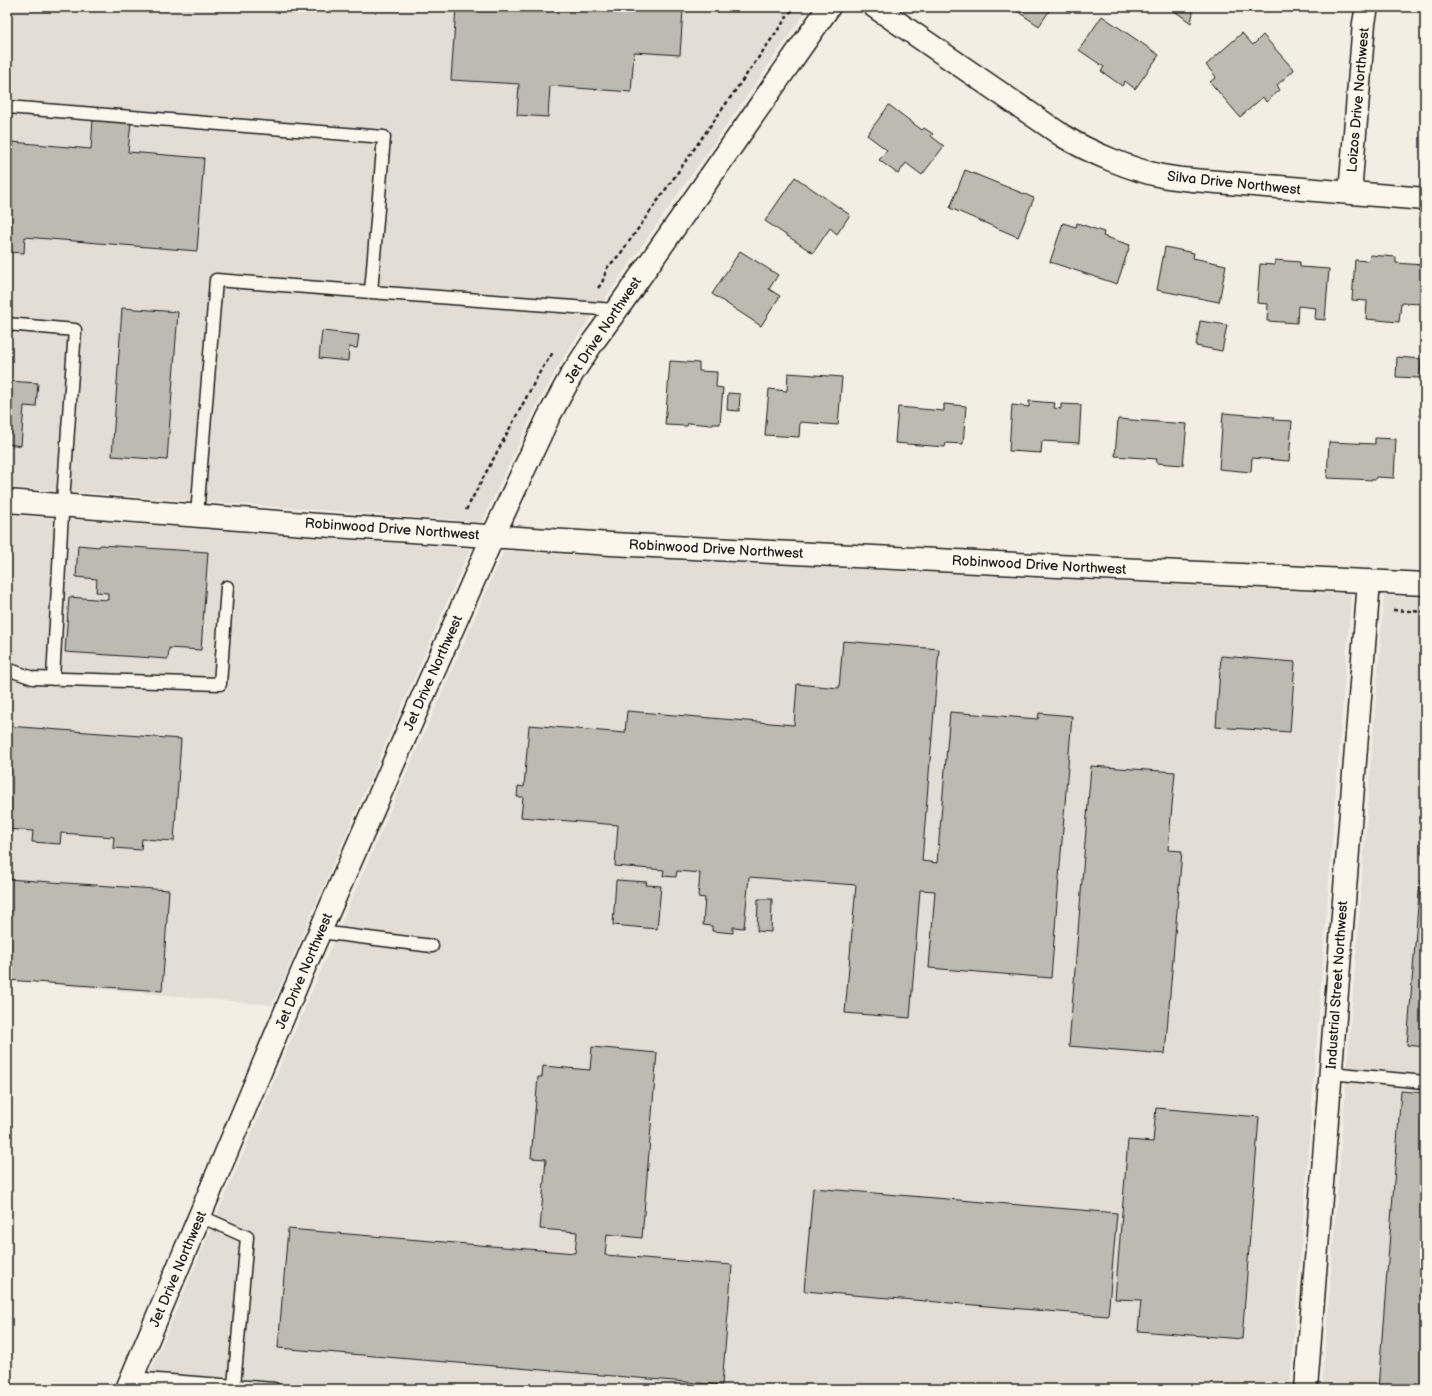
<svg xmlns="http://www.w3.org/2000/svg" width="1432" height="1396" font-family="'Balsamiq Sans',sans-serif">
<style>
.built{fill:#e2ded5}
.building{fill:#bdbab1;stroke:#1c1c1c}
.lines{fill:none;stroke-linecap:round;stroke-linejoin:round}
.lane-casing{stroke:#1c1c1c;stroke-width:15}
.street-casing{stroke:#1c1c1c;stroke-width:25}
.path{stroke:#1c1c1c;stroke-width:2.5;stroke-dasharray:4 3;stroke-linecap:butt}
.lane{stroke:#fbf7ec;stroke-width:12}
.street{stroke:#fbf7ec;stroke-width:22}
.labels{text-anchor:middle;dominant-baseline:central;stroke-width:3;stroke-linejoin:round;paint-order:stroke}
.street-label{font-size:14px;fill:#1c1c1c;stroke:#fbf7ec}
</style>
<rect width="100%" height="100%" fill="#f2eee4"/>
<filter id="ink" filterUnits="userSpaceOnUse"><feTurbulence type="fractalNoise" baseFrequency=".025" numOctaves="2"/><feDisplacementMap in="SourceGraphic" scale="8" xChannelSelector="R" yChannelSelector="G"/><feConvolveMatrix kernelMatrix="1 2 1 2 8 2 1 2 1" color-interpolation-filters="sRGB"/></filter>
<g filter="url(#ink)">
<path class="built" d="M7,7h802l-200,286 -31,42 -20,32 -24,44 -52,111 -475,-35z
M7,515l463,34 -198,456 -265,-25z
M504,551l107,6 740,37 -61,795h-1147l192,-452z
M1384,596l41,2v791h-103z"/>
<path class="building" d="M456,7h183l44,3 -3,45 -46,-3 -3,40 -81,-6 -2,31 -31,-2 2,-31 -68,-4z
M1011,7h41l-13,19z
M1173,7h21l-3,16 -18,-13z
M1102,16l57,39 -24,34 -10,-8 -3,5 -21,-15 3,-4 -25,-17z
M1242,33l11,12 10,-10 31,35 -17,15 3,5 -14,12 -3,-5 -23,20 -30,-35 6,-5 -10,-12z
M889,105l33,25 2,-2 9,6 -2,2 13,10 -22,29 -16,-12 -8,11 -19,-14 8,-10 -20,-15z
M93,119l38,2 -3,31 76,6 -7,93 -172,-14 -1,16 -17,-1 2,-16h-2v-44l5,-50 79,7z
M965,170l69,28 -16,39 -68,-29z
M795,177l55,38 -13,19 -7,-6 -17,25 -48,-32z
M1063,223l13,4 1,-4 27,9 -1,4 27,9 -13,39 -67,-22z
M1165,247l29,6 -1,5 33,7 -7,37 -62,-12z
M740,251l38,24 -9,14 11,7 -19,30 -49,-32z
M1370,255l26,2v6l27,2 -2,39 -20,-1 -2,19 -33,-3 1,-18 -15,-1 3,-40 14,1z
M1275,260l25,2v5l29,2 -4,51 -10,-1 1,-11 -18,-2 -1,17 -30,-2 1,-17 -11,-1 3,-39 15,1z
M122,308l56,4 -11,148 -55,-4z
M1200,321l27,4 -5,26 -26,-5z
M322,331l37,4 -2,13 -8,-1 -1,14 -29,-3z
M1397,357l24,2 -1,19 -24,-1z
M670,361l29,2v8l18,1 -1,15 7,1 -3,36h-7v1l-25,-2 -1,3 -22,-1z
M788,373l54,4 -4,48 -38,-3 -1,15 -34,-2 4,-46 18,2z
M7,381l31,2 -2,24 -12,-1 -3,40 -14,-2z
M728,393l12,1 -1,17 -12,-1z
M1029,401l26,2 -1,5 7,1v-5l20,1 -2,38 -37,-2 -1,12 -32,-2 3,-46 17,2z
M944,404l22,2 -3,38 -17,-1 -1,4 -50,-4 3,-36 46,4z
M1223,413l51,4v3l18,1 -3,40 -37,-3 -1,14 -32,-3z
M1118,419l69,5 -4,41 -27,-2 1,-4 -42,-3z
M1375,438l21,1 -2,39 -18,-1 -1,3 -48,-2 2,-36 46,2z
M78,545l21,2 1,-2 108,7 -7,98 -32,-2 -1,11 -103,-7 4,-55 39,3v-7l-12,-1 1,-13 -21,-2z
M843,641l96,8 -17,212 15,2 13,-151 88,7 1,-6 33,3 -21,262 -122,-10 6,-77 -15,-1 -10,128 -65,-5 11,-128 -107,-8 -5,51 -11,-1v6l-21,-2v-5l-9,-1 2,-27 -7,-1 2,-24 -23,-2 -1,6 -13,-1 1,-6 -49,-4 3,-41 -97,-8 2,-20h-6l1,-11 6,1 5,-62 96,8 2,-22 167,14 3,-41 42,4z
M1221,656l74,6 -5,70 -74,-5z
M7,726l174,13 -7,102 -32,-2 -1,11 -28,-2 1,-11 -53,-4 -1,11 -28,-2 1,-11 -26,-2v4z
M1091,766l84,6 -7,78 14,1 -17,203 -96,-8z
M1423,823h2v31h-4z
M7,879l162,11 -7,101 -155,-11z
M616,880l31,2 -1,3 15,1 -4,43 -44,-4z
M1420,881l5,1v165l-18,-2z
M758,899h14l-1,33 -14,-1z
M592,1047l65,6 -15,185 -35,-4 -2,21 127,10 -10,120 -444,-37 10,-119 287,24 2,-21 -37,-3 6,-70 -15,-1 7,-81h4l1,-11 47,4z
M1401,1091l24,2v296h-47z
M1156,1108l103,9 -17,222 -104,-8 3,-31 -26,-1 13,-159 25,2z
M813,1188l304,25 -9,103 -304,-25z"/>
<g class="lines">
<g class="lane-casing">
<path id="lane" d="M7,107l377,30 -13,155 -155,-12 -19,235
M371,292l244,18
M7,324l68,6 -14,200 -8,149
M7,669l26,9 187,6 7,-97
M320,932l112,14
M1330,1073l95,9
M200,1216l47,21 -13,149
M132,1378l142,11"/>
</g>
<g class="street-casing">
<path id="street" d="M875,7l188,129c26,16 69,34 99,40 10,2 21,3 31,4l232,19
M1350,193l14,-170 3,-16
M7,501l311,24 293,19 814,40
M127,1389l176,-419 190,-434 55,-118 24,-44 21,-32 30,-41 206,-294
M1306,1389l63,-808"/>
</g>
<path class="path" d="M598,288l4,-5 5,-15 14,-15 173,-246
M466,510l75,-140 13,-19
M1393,610l32,2"/>
<use href="#lane" class="lane"/>
<use href="#street" class="street"/>
</g>
</g>
<g class="labels">
<g class="street-label">
<text transform="translate(1358 100) rotate(-85)">Loizos Drive Northwest</text>
<text transform="translate(1234 183) rotate(6)">Silva Drive Northwest</text>
<text transform="translate(603 330) rotate(-56)">Jet Drive Northwest</text>
<text transform="translate(392 529) rotate(4)">Robinwood Drive Northwest</text>
<text transform="translate(716 549) rotate(3)">Robinwood Drive Northwest</text>
<text transform="translate(1039 565) rotate(3)">Robinwood Drive Northwest</text>
<text transform="translate(433 673) rotate(-66)">Jet Drive Northwest</text>
<text transform="translate(304 971) rotate(-67)">Jet Drive Northwest</text>
<text transform="translate(1337 985) rotate(-86)">Industrial Street Northwest</text>
<text transform="translate(178 1269) rotate(-67)">Jet Drive Northwest</text>
</g>
</g>
<rect width="1432" height="1396" fill="none" stroke="#fbf7ec" stroke-width="24"/>
<rect x="12" y="12" width="1408" height="1372" fill="none" stroke="#1c1c1c" stroke-width="1.5" filter="url(#ink)"/>
</svg>
